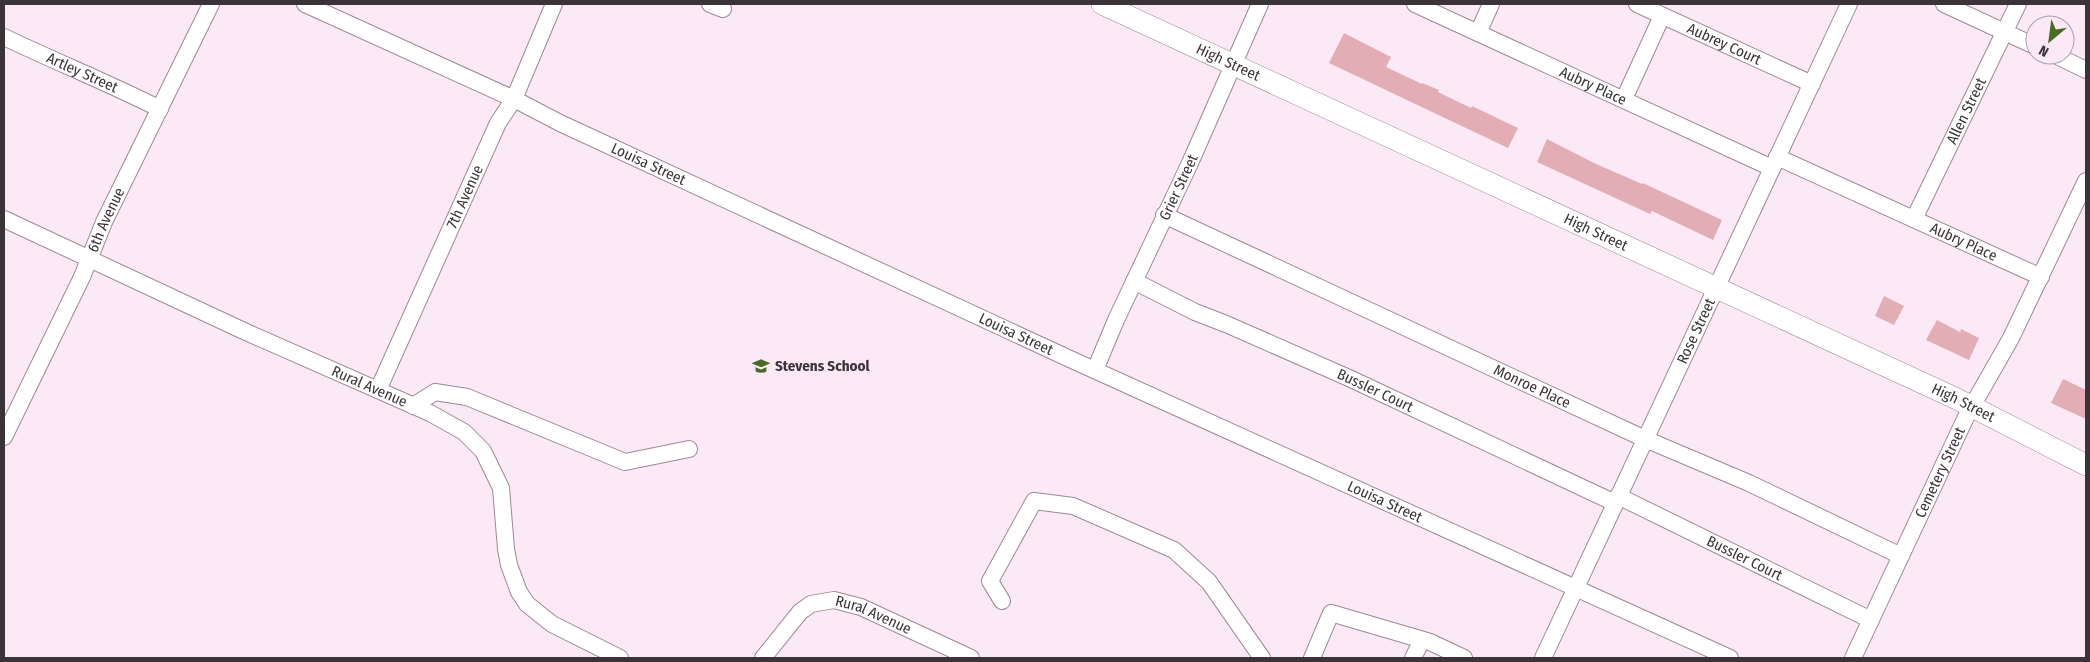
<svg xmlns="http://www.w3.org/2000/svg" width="2090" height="662" font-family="'Fira Sans Condensed',sans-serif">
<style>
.building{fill:#e3adb5}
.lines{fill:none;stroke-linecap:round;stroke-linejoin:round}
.minor-casing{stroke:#9b8a95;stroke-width:18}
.major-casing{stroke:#9b8a95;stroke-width:22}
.minor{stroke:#fff;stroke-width:16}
.major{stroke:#fff;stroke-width:21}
.labels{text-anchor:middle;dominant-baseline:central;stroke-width:4;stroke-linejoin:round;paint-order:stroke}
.street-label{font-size:15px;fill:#3a3338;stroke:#fce9f6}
.poi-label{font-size:15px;font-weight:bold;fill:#3a3338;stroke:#fce9f6;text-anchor:start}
</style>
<rect width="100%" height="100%" fill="#fce9f6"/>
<path class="building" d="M1344,33l47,24 -5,10 36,17v-1l17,7 -1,2 33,16 1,-2 46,22 -10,20 -179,-85z
M1547,139l47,24 48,21 1,-1 79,37 -9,20 -61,-29 -2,3 -113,-52z
M1884,296l20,10 -10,19 -19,-9z
M1937,320l23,12 1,-3 18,9 -10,22 -43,-20z
M2063,379l23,11v29l-35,-16z"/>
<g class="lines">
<g class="minor-casing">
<g id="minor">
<path id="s1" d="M305,4l209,95 46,24 510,236 660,299"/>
<path d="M710,4l13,5"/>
<path id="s2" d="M1415,4l357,164"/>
<path id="s3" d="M1637,4l175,80"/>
<path d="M1944,4l91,42"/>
<path d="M1478,33l13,-29"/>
<path id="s4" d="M4,37c52,25 105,46 156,72"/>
<path d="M2055,55l31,15"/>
<path d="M1624,99l38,-83"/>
<path id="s5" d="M1777,157l264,120"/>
<path id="s6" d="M1164,215l481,224 104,44 152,73"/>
<path id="s7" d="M4,219l242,113 184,81 34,19 19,19 18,37 5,61 3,16 10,27 8,12 25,20 68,34"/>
<path id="s8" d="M1914,219l104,-215"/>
<path id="s9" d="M1134,281l61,31 31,12 123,54 266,125"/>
<path id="s10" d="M1095,370l21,-50 74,-157 70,-159"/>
<path id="s11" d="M378,390l120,-267 16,-24 40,-95"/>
<path d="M413,406l22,-14 32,5 158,65 64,-13"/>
<path id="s12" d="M4,437l78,-160 22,-55 107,-218"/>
<path id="s13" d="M1618,496l253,124"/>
<path d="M1002,601l-12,-20 44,-80 39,5 101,44 35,32 53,76"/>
<path id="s14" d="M763,658l37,-46 11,-8 23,-4 27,7 110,51"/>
<path d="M1312,658l19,-45 99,29 34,16"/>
<path d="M1413,658l9,-18"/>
<path id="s15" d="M1543,658l306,-654"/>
<path id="s16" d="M1853,658l113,-241 45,-79 75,-157"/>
</g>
</g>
<g class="major-casing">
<g id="major">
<path id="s17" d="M1102,4l855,395 129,66"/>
</g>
</g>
<use href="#minor" class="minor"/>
<use href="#major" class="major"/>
</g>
<defs>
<g id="school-bare" transform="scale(1.35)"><path d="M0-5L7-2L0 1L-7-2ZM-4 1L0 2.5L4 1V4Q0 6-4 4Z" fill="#486c24" stroke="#fce9f6" stroke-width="2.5" paint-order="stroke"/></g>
</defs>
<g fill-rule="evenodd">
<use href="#school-bare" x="761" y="366"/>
</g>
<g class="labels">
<g class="street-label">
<text stroke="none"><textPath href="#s3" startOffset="96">Aubrey Court</textPath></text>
<text stroke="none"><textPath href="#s17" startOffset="139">High Street</textPath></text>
<text stroke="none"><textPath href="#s4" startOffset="86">Artley Street</textPath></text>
<text stroke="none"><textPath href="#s2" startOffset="196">Aubry Place</textPath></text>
<text stroke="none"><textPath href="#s8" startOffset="120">Allen Street</textPath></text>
<text stroke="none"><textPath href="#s1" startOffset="379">Louisa Street</textPath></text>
<text stroke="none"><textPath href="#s10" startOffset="201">Grier Street</textPath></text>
<text stroke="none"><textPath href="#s11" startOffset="212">7th Avenue</textPath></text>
<text stroke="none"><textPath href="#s12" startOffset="240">6th Avenue</textPath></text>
<text stroke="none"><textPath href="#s17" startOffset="544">High Street</textPath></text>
<text stroke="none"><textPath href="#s5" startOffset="205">Aubry Place</textPath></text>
<text stroke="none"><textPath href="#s15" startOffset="361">Rose Street</textPath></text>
<text stroke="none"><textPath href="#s1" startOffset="784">Louisa Street</textPath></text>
<text stroke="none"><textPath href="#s6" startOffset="406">Monroe Place</textPath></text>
<text stroke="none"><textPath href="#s7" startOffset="402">Rural Avenue</textPath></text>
<text stroke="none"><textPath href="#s9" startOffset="265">Bussler Court</textPath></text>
<text stroke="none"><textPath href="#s17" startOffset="949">High Street</textPath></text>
<text stroke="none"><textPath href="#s16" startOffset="205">Cemetery Street</textPath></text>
<text stroke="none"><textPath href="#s1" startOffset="1189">Louisa Street</textPath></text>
<text stroke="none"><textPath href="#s13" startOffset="141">Bussler Court</textPath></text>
<text stroke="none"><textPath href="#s14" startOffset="138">Rural Avenue</textPath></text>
</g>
<g class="poi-label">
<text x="775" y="366">Stevens School</text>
</g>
</g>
<rect width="2090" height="662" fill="none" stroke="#3a3338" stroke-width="10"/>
<g transform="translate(2050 40) rotate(209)"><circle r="24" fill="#fce9f6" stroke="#aea0aa"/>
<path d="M0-4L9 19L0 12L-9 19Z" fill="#486c24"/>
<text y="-8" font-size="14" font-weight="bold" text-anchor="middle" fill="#3a3338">N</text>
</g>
</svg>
